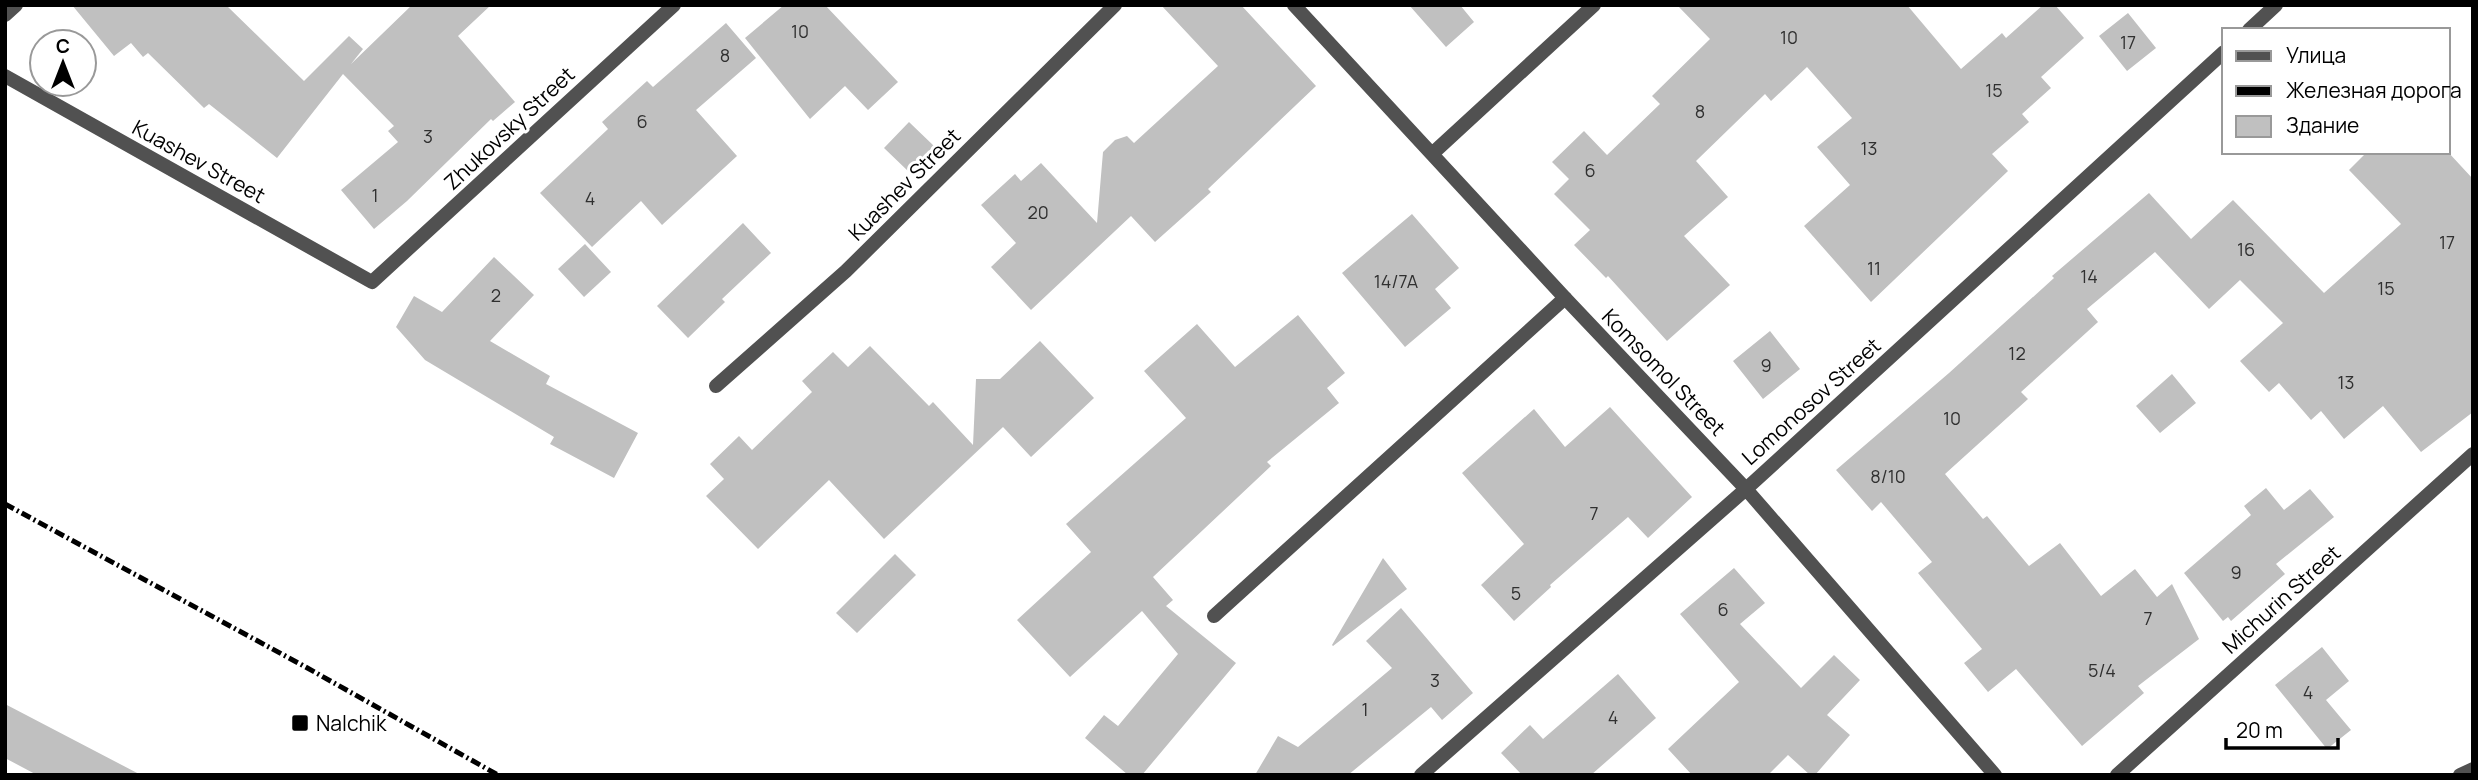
<svg xmlns="http://www.w3.org/2000/svg" width="2478" height="780" font-family="Manrope,sans-serif">
<style>
.building{fill:#c0c0c0}
.lines{fill:none;stroke-linecap:round;stroke-linejoin:round}
.lane{stroke:#515151;stroke-width:14}
.street{stroke:#515151;stroke-width:14}
.rail{stroke:#000;stroke-width:5;stroke-dasharray:10 3.5 2 3.5;stroke-linecap:butt}
.poi-dot{fill:#000;stroke:#fff;stroke-width:2.5}
.labels{text-anchor:middle;dominant-baseline:central;stroke-width:6;stroke-linejoin:round;paint-order:stroke}
.number-label{font-size:18px;fill:#303030}
.street-label{font-size:21px;fill:#000;stroke:#fff}
.poi-label{font-size:21px;fill:#000;stroke:#fff;text-anchor:start}
</style>
<rect width="100%" height="100%" fill="#fff"/>
<path class="building" d="M72,5l155,1 77,75 45,-45 14,13 -12,15 61,-59h79l-33,31 57,66 -22,19 -2,-2 -84,82 -33,28 -33,-39 57,-48 -10,-11 6,-5 -51,-52 -66,84 -68,-54 -5,4 -56,-55 -5,4 -12,-14 -17,13z
M784,5h41l73,77 -30,28 -23,-24 -35,33 -65,-81z
M1161,5h80l75,81 -108,103 3,3 -56,50 -24,-26 -100,94 -40,-43 25,-24 -35,-38 34,-31 6,7 20,-18 56,60 6,-71 12,-12 12,-4 7,7 84,-77z
M1409,5h51l14,17 -28,25z
M1677,5h230l54,64 41,-36 4,5 37,-33h12l29,33 -43,39 10,11 -29,26 7,8 -37,32 16,17 -137,131 -67,-76 46,-41 -33,-38 35,-29 -45,-51 -36,34 -6,-7 -69,67 32,36 -44,39 46,49 -63,56 -59,-65 -2,2 -32,-33 16,-15 -36,-36 15,-15 -17,-17 32,-31 23,24 53,-51 -8,-8 58,-57z
M2128,13l28,35 -29,23 -28,-35z
M726,23l30,35 -60,52 41,46 -75,69 -21,-24 -49,46 -52,-54 68,-64 -6,-7 45,-41 6,6z
M909,122l25,24 -25,26 -25,-24z
M2367,152h81l25,27v233l-52,40 -38,-46 -39,33 -23,-28 -10,9 -32,-37 -10,9 -29,-31 43,-38 -43,-43 -31,29 -54,-57 -68,57 11,13 -77,70 7,7 -83,75 38,45 4,-3 42,50 31,-23 41,53 34,-27 22,28 15,-13 27,55 -61,47 6,7 -62,53 -66,-77 -28,23 -24,-29 18,-14 -64,-76 14,-11 -51,-60 -9,9 -36,-41 113,-97 105,-95 -2,-2 97,-83 42,46 42,-39 91,93 77,-69 -52,-54z
M1412,214l47,54 -24,21 16,19 -46,39 -63,-74z
M743,223l28,30 -49,46 3,3 -37,36 -31,-32z
M585,244l26,28 -27,25 -26,-28z
M494,257l40,38 -44,46 60,35 -4,8 92,49 -24,45 -64,-34 4,-7 -129,-77 -29,-33 18,-31 28,16z
M1298,315l47,58 -18,15 12,15 -72,59 4,4 -118,111 20,23 -7,6 70,57 -94,112h-14l-43,-37 19,-23 14,11 60,-72 -36,-43 -72,66 -53,-57 74,-68 -25,-28 120,-106 -42,-47 53,-47 38,43z
M1770,331l30,38 -37,30 -30,-38z
M1040,341l54,57 -63,59 -28,-30 -119,112 -55,-59 -71,69 -52,-53 18,-17 -14,-15 29,-28 13,14 60,-58 -10,-11 31,-29 15,15 22,-21 59,60 4,-4 40,43 3,-66h24z
M2172,374l24,29 -36,30 -24,-27z
M1610,407l82,90 -44,41 -20,-21 -78,68 1,2 -37,34 -33,-36 43,-41 -62,-71 72,-64 31,38z
M2266,488l18,22 26,-21 24,28 -58,47 9,10 -54,47 -3,-4 -5,4 -39,-48 67,-58 -7,-9z
M895,554l21,21 -59,58 -21,-20z
M1383,558l24,31 -74,57 -1,-1z
M1734,568l31,35 -25,21 61,64 33,-33 26,25 -33,35 23,20 -35,40h-5l-22,-20 -20,20h-76l-24,-26 71,-67 -59,-68z
M1401,608l72,85 -31,27 -11,-13 -83,68h-93l23,-39 20,11 94,-79 -26,-27z
M2322,647l27,34 -23,19 25,30 -24,19 -52,-64z
M1618,674l38,44 -65,57h-69l-21,-22 29,-28 13,14z
M5,704l136,71h-104l-32,-17z"/>
<g class="lines">
<path class="lane" d="M1214,616l351,-318"/>
<path class="street" d="M1294,5l271,293 181,191 249,286
M5,15l11,-10
M2249,30l27,-25
M5,76l367,206 302,-277
M1432,154l162,-149
M716,386l130,-115 269,-266
M1421,775l325,-286 478,-437
M2117,775l356,-321
M2460,775l13,-6"/>
<path class="rail" d="M5,504l297,161 196,110"/>
</g>
<rect class="poi-dot" x="291" y="714" width="18" height="18" rx="3.5"/>
<g class="labels">
<g class="number-label">
<text x="800" y="31">10</text>
<text x="1789" y="37">10</text>
<text x="2128" y="42">17</text>
<text x="725" y="55">8</text>
<text x="1994" y="90">15</text>
<text x="1700" y="111">8</text>
<text x="642" y="121">6</text>
<text x="428" y="136">3</text>
<text x="1869" y="148">13</text>
<text x="1590" y="170">6</text>
<text x="375" y="195">1</text>
<text x="590" y="198">4</text>
<text x="1038" y="212">20</text>
<text x="2447" y="242">17</text>
<text x="2246" y="249">16</text>
<text x="1874" y="268">11</text>
<text x="2089" y="276">14</text>
<text x="1396" y="281">14/7А</text>
<text x="2386" y="288">15</text>
<text x="496" y="295">2</text>
<text x="2017" y="353">12</text>
<text x="1766" y="365">9</text>
<text x="2346" y="382">13</text>
<text x="1952" y="418">10</text>
<text x="1888" y="476">8/10</text>
<text x="1594" y="513">7</text>
<text x="2236" y="572">9</text>
<text x="1516" y="593">5</text>
<text x="1723" y="609">6</text>
<text x="2148" y="618">7</text>
<text x="2102" y="670">5/4</text>
<text x="1435" y="680">3</text>
<text x="2308" y="692">4</text>
<text x="1365" y="709">1</text>
<text x="1613" y="717">4</text>
</g>
<g class="street-label">
<text transform="translate(509 128) rotate(-43)">Zhukovsky Street</text>
<text transform="translate(199 161) rotate(29)">Kuashev Street</text>
<text transform="translate(904 184) rotate(-45)">Kuashev Street</text>
<text transform="translate(1664 372) rotate(46)">Komsomol Street</text>
<text transform="translate(1811 401) rotate(-42)">Lomonosov Street</text>
<text transform="translate(2281 599) rotate(-42)">Michurin Street</text>
</g>
<g class="poi-label">
<text x="316" y="723">Nalchik</text>
</g>
</g>
<rect width="2478" height="780" fill="none" stroke="#000000" stroke-width="14"/>
<rect x="2222" y="28" width="228" height="126" fill="#ffffff" stroke="#999999" stroke-width="2"/>
<rect x="2236" y="51" width="35" height="10" fill="#515151" stroke="#999999" stroke-width="2"/>
<text x="2286" y="63" font-size="21" fill="#000000">Улица</text>
<rect x="2236" y="86" width="35" height="10" fill="#000000" stroke="#999999" stroke-width="2"/>
<text x="2286" y="98" font-size="21" fill="#000000">Железная дорога</text>
<rect x="2236" y="116" width="35" height="21" fill="#c0c0c0" stroke="#999999" stroke-width="2"/>
<text x="2286" y="133" font-size="21" fill="#000000">Здание</text>
<g transform="translate(63 63)"><circle r="33" fill="#ffffff" stroke="#999999" stroke-width="2"/>
<path d="M0-5L12 26L0 18L-12 26Z" fill="#000000"/>
<text y="-10" font-size="19" font-weight="bold" text-anchor="middle" fill="#000000">С</text>
</g>
<path d="M2226 738v10h112v-10" fill="none" stroke="#000000" stroke-width="3.5"/>
<text x="2236" y="738" font-size="21" fill="#000000" stroke="#ffffff" stroke-width="5" paint-order="stroke">20 m</text>
</svg>
